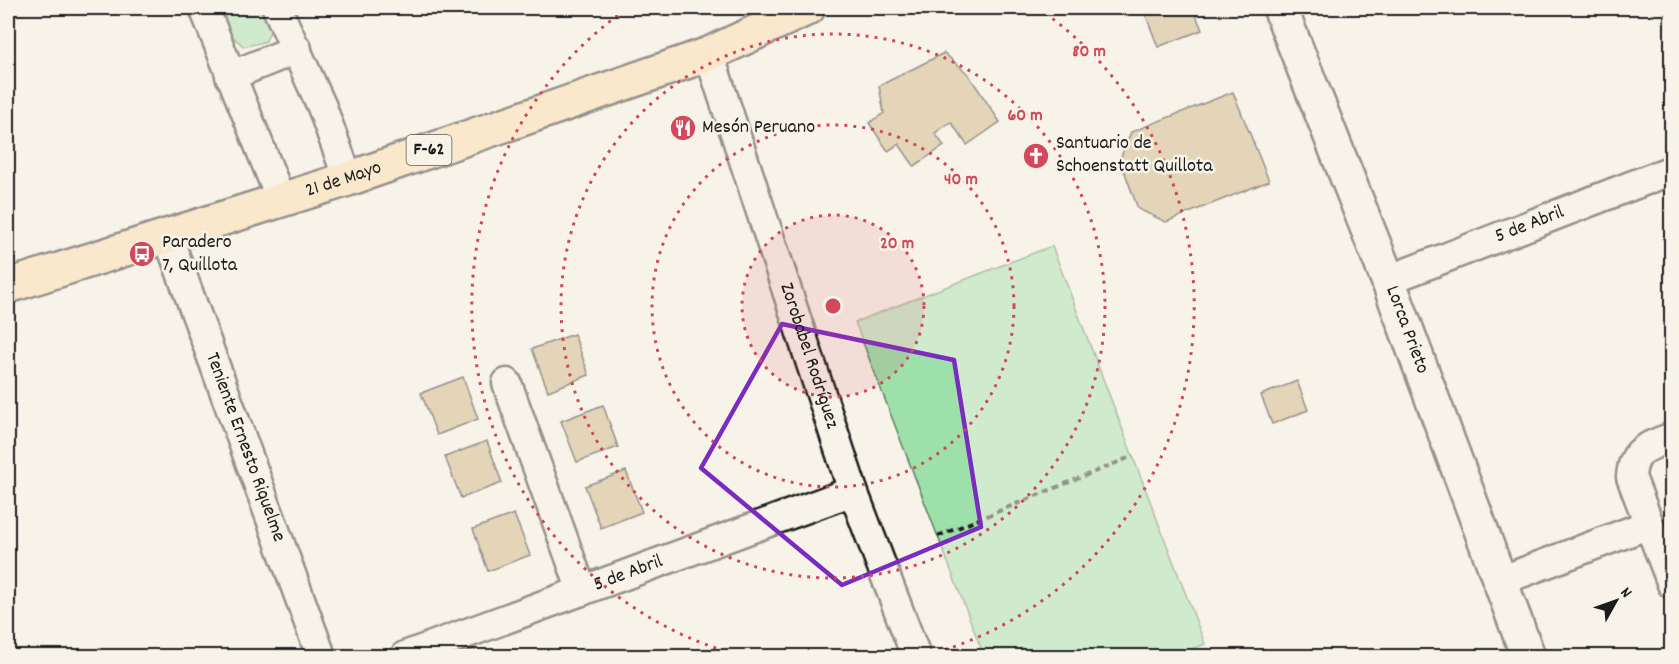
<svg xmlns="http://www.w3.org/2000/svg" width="1679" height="664" font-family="Dekko,sans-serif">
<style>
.green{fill:#9ee0aa;stroke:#5d7e63;stroke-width:1.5}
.building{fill:#cdb182;stroke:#1c1c1c;stroke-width:1.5}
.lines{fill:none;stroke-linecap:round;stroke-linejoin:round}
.street-casing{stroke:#1c1c1c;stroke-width:33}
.secondary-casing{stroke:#1c1c1c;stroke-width:38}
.primary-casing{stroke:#1c1c1c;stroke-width:38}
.path{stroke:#1c1c1c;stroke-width:4;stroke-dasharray:6 4.5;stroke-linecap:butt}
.street{stroke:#f7f3e8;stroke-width:28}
.secondary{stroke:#f7f3e8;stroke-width:33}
.primary{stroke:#fcdcac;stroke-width:33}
.marked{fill:none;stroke:#7b2cbf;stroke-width:4.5;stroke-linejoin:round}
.ring{fill:none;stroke:#d1495b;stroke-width:3;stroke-dasharray:3 6}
.labels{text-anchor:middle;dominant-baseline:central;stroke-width:5;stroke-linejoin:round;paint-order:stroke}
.shield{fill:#f7f3e8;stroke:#5e5c59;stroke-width:1.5}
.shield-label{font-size:18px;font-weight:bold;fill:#1c1c1c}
.poi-label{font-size:20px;fill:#1c1c1c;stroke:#f7f3e8;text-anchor:start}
.street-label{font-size:20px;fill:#1c1c1c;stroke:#f7f3e8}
.centre{fill:#d1495b;stroke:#f7f3e8;stroke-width:3}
.ring-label{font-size:18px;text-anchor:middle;font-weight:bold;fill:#d1495b;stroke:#f7f3e8;stroke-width:5;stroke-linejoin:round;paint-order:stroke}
</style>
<rect width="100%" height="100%" fill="#f7f3e8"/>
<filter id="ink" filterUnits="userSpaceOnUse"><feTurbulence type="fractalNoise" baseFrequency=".0167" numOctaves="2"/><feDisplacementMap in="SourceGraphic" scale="12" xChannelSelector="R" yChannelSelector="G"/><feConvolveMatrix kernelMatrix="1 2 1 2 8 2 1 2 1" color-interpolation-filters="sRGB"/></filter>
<g filter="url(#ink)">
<path class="green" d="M216,8h50l8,13 -8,20 -22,6 -20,-19z
M1052,246l153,398 -31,12h-190l-129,-334z"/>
<path class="building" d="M1143,8h50l9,22 -44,17z
M944,53l24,21 32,48 -33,23 -16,-23 -16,11 9,13 -30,20 -15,-22 -11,7 -19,-28 15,-10 -5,-27z
M1233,92l36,89 -103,41 -28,-13 -18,-50 11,-27z
M574,334l15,41 -41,16 -16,-42z
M463,377l15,42 -41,16 -16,-42z
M1297,381l11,29 -36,14 -11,-29z
M603,405l15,42 -41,15 -16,-41z
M487,441l15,42 -41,15 -16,-41z
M626,471l16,41 -41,16 -16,-42z
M514,514l16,41 -42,16 -15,-42z
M475,649l3,7h-24z"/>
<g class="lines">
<g class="street-casing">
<g id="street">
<path d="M204,8l77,192"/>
<path d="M277,8l45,99 26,72"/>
<path id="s1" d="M709,54l144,437 63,165"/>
<path d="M230,76l67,-27"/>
<path id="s2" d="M168,237l153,419"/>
<path id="s3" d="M1388,280l284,-110"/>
<path d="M507,383l75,208"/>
<path d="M1672,437c-25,10 -39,12 -41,40l41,107"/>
<path d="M1500,581l147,-56"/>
<path id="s4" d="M405,656l448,-165"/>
</g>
</g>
<g class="secondary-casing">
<g id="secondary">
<path id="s5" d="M1280,8l108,272 140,376"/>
</g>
</g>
<g class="primary-casing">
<g id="primary">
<path id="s6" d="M8,286l340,-107 361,-125 99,-46"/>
</g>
</g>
<path class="path" d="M938,536l195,-80"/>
<use href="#street" class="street"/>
<use href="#secondary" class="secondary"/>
<use href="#primary" class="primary"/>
</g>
</g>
<path d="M0 0H1679V664H0ZM782,324l172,36 27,167 -139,58 -141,-117z" fill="#f7f3e8" fill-opacity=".55" fill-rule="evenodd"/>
<path class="marked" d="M782,324l172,36 27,167 -139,58 -141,-117z"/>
<circle cx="833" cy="306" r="91" fill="#d1495b" fill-opacity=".12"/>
<g class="ring">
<circle cx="833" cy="306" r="91"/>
<circle cx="833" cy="306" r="181"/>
<circle cx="833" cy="306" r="272"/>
<path d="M742 656A362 362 0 0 1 628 8M1038 8A362 362 0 0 1 924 656"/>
</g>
<defs>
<g id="restaurant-disc" transform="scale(1.35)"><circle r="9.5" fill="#d1495b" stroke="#f7f3e8"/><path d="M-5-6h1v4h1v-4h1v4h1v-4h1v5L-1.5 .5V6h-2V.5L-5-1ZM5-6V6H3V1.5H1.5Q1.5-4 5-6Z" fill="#fff"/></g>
<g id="church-disc" transform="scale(1.35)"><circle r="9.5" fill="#d1495b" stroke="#f7f3e8"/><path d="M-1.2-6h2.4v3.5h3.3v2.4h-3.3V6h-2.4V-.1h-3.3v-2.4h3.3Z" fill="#fff"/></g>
<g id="bus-disc" transform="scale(1.35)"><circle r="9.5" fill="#d1495b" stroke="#f7f3e8"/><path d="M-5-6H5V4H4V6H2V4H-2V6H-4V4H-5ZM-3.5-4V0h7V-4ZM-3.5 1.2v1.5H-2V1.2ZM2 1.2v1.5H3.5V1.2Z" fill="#fff"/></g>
</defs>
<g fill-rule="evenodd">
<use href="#restaurant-disc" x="683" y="128"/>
<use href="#church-disc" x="1036" y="156"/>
<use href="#bus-disc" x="142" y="254"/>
</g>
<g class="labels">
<rect class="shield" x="406.5" y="135" width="45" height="30" rx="4.5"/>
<g class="shield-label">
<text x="429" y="150">F-62</text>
</g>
<g class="poi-label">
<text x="702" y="128">Mesón Peruano</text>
<text x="1056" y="144">Santuario de<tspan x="1056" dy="23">Schoenstatt Quillota</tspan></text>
<text x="162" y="243">Paradero<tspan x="162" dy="23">7, Quillota</tspan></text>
</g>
<g class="street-label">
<text stroke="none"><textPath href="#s6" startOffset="352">21 de Mayo</textPath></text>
<text stroke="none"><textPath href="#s3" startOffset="152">5 de Abril</textPath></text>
<text stroke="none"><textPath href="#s5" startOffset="346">Lorca Prieto</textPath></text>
<text stroke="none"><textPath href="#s1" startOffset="318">Zorobabel Rodríguez</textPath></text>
<text stroke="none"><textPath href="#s2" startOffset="224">Teniente Ernesto Riquelme</textPath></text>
<text stroke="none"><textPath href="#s4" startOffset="238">5 de Abril</textPath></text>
</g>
</g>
<circle cx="833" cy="306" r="9" class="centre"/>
<g class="ring-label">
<text x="1089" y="56">80 m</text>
<text x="1025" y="120">60 m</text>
<text x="961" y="184">40 m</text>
<text x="897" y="248">20 m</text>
</g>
<rect width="1679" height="664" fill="none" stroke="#f7f3e8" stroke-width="30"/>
<rect x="15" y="15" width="1649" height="634" fill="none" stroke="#1c1c1c" stroke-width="2" filter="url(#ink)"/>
<g transform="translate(1616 601) rotate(50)" stroke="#f7f3e8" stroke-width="4.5" paint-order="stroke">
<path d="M0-4.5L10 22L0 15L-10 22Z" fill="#1c1c1c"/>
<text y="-9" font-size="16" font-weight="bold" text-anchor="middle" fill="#1c1c1c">N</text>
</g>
</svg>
